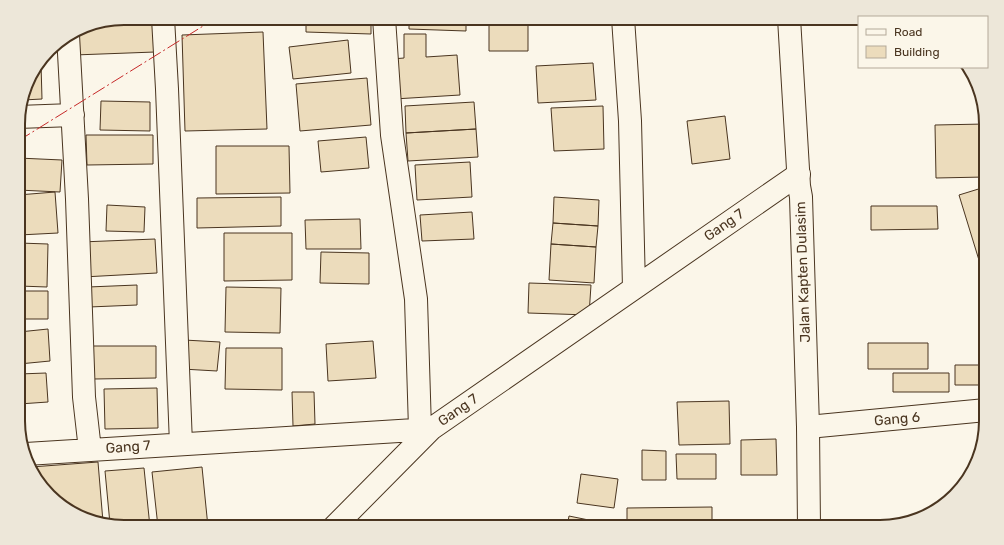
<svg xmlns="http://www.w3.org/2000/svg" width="1004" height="545" font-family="Rubik,sans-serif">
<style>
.building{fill:#ecdcbc;stroke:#4a3520}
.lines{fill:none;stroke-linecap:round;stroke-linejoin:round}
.minor-casing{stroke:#4a3520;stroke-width:24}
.major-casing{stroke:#4a3520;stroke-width:24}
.minor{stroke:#fbf6e9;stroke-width:22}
.major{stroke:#fbf6e9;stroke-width:22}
.power{stroke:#c62828;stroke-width:1;stroke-dasharray:14 3 2 3;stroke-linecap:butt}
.labels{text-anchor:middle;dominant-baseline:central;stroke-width:3;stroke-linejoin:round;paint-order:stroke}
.street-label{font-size:14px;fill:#4a3520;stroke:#fbf6e9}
.rim{fill:none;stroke:#4a3520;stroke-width:2}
</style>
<rect width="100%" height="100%" fill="#fbf6e9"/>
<path class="building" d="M124,18h30l-35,1z
M306,18h65v16l-65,-2z
M409,18h57v13l-57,-2z
M489,18h39v33h-39z
M154,20l1,32 -81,3 -1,-23 11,-6 20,-4z
M263,32l4,97 -82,2 -3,-96z
M404,34h22v23l31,-2 3,40 -66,4 -2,-40 12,-1z
M348,40l3,33 -58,6 -4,-32z
M593,63l3,37 -58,3 -2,-37z
M39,64h2l1,35 -19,1 6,-23z
M367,78l4,47 -71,6 -4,-47z
M101,101l49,1v29l-50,-1z
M474,102l2,27 -70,4 -1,-27z
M603,106l1,43 -50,2 -3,-43z
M725,116l5,43 -38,5 -5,-43z
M985,124v53l-49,1 -1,-53z
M476,129l2,28 -70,4 -2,-28z
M86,135h67v29l-66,1z
M366,137l3,31 -48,4 -3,-31z
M216,146h73l1,47 -74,1z
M18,158l44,2 -2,32 -42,-2z
M470,162l2,35 -55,3 -2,-35z
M985,187l1,96 -27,-88z
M55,192l3,41 -39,2 -1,-40z
M281,197v29l-84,2v-30z
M554,197l45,3 -1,26 -45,-3z
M107,205l38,2 -1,25 -38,-1z
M871,206h66l1,23 -67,1z
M472,212l2,27 -52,2 -2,-26z
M360,219l1,30h-55l-1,-29z
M553,223l45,3 -2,21 -45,-3z
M224,233h68v47l-68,1z
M155,239l2,34 -74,4 -2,-35z
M19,243l29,1 -1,43 -28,-1z
M551,244l45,3 -2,36 -45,-3z
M321,252l48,1v31l-49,-1z
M529,283l62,2 -2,30 -61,-2z
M137,285v20l-48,2 -1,-20z
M226,287l55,1 -1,45 -55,-1z
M19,291h29v28h-29z
M48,329l2,32 -31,3v-32z
M184,340l36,2 -3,29 -35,-2z
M373,341l3,37 -48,3 -2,-37z
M868,343h60v26h-60z
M93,346h63v32l-62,1z
M226,348h56v42l-57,-1z
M955,365h31v20h-31z
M46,373l2,29 -29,2v-30z
M893,373h56v19h-56z
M157,388l1,40 -53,1 -1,-40z
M292,392h22l1,32 -22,2z
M729,401l1,43 -51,1 -2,-43z
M776,439l1,36h-36v-35z
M642,450l24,1v29h-24z
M676,454h40v25h-39z
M98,462l5,60 -26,-6 -41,-36 -5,-13z
M202,467l6,60h-50l-6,-55z
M144,468l6,59h-26l-14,-3 -5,-53z
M581,474l37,5 -4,29 -37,-5z
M712,507v20h-85v-19z
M569,516l49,10 -1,1h-50z
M880,523h19l-12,4h-7z"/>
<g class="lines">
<g class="minor-casing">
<path id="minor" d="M163,18l4,71 14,355
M384,18l8,117 24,164 4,130
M623,18l7,103 4,167
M68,35l9,164 7,198 6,53
M18,117l55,-2
M808,427l178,-17
M26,454l405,-25 368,-255
M334,527l97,-98"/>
</g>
<g class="major-casing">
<path id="major" d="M789,18l10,168 2,11 7,230 1,100"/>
</g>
<use href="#minor" class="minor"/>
<use href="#major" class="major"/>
<path class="power" d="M18,141l198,-123"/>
</g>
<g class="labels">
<g class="street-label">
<text transform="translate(724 225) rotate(-35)">Gang 7</text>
<text transform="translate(803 272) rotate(-92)">Jalan Kapten Dulasim</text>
<text transform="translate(458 410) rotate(-35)">Gang 7</text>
<text transform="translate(897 419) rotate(-5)">Gang 6</text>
<text transform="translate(128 447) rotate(-4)">Gang 7</text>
</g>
</g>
<path d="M0 0H1004V545H0ZM124 25H880A99 99 0 0 1 979 124V421A99 99 0 0 1 880 520H124A99 99 0 0 1 25 421V124A99 99 0 0 1 124 25Z" fill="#ede7d9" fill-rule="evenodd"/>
<path class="rim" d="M124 25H880A99 99 0 0 1 979 124V421A99 99 0 0 1 880 520H124A99 99 0 0 1 25 421V124A99 99 0 0 1 124 25Z"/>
<rect x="858" y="16" width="130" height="52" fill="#fbf6e9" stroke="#b4a999"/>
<rect x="866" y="29" width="20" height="6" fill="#fbf6e9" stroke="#b4a999"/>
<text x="894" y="36" font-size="12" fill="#4a3520">Road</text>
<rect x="866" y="46" width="20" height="12" fill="#ecdcbc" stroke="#b4a999"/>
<text x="894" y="56" font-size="12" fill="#4a3520">Building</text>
</svg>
